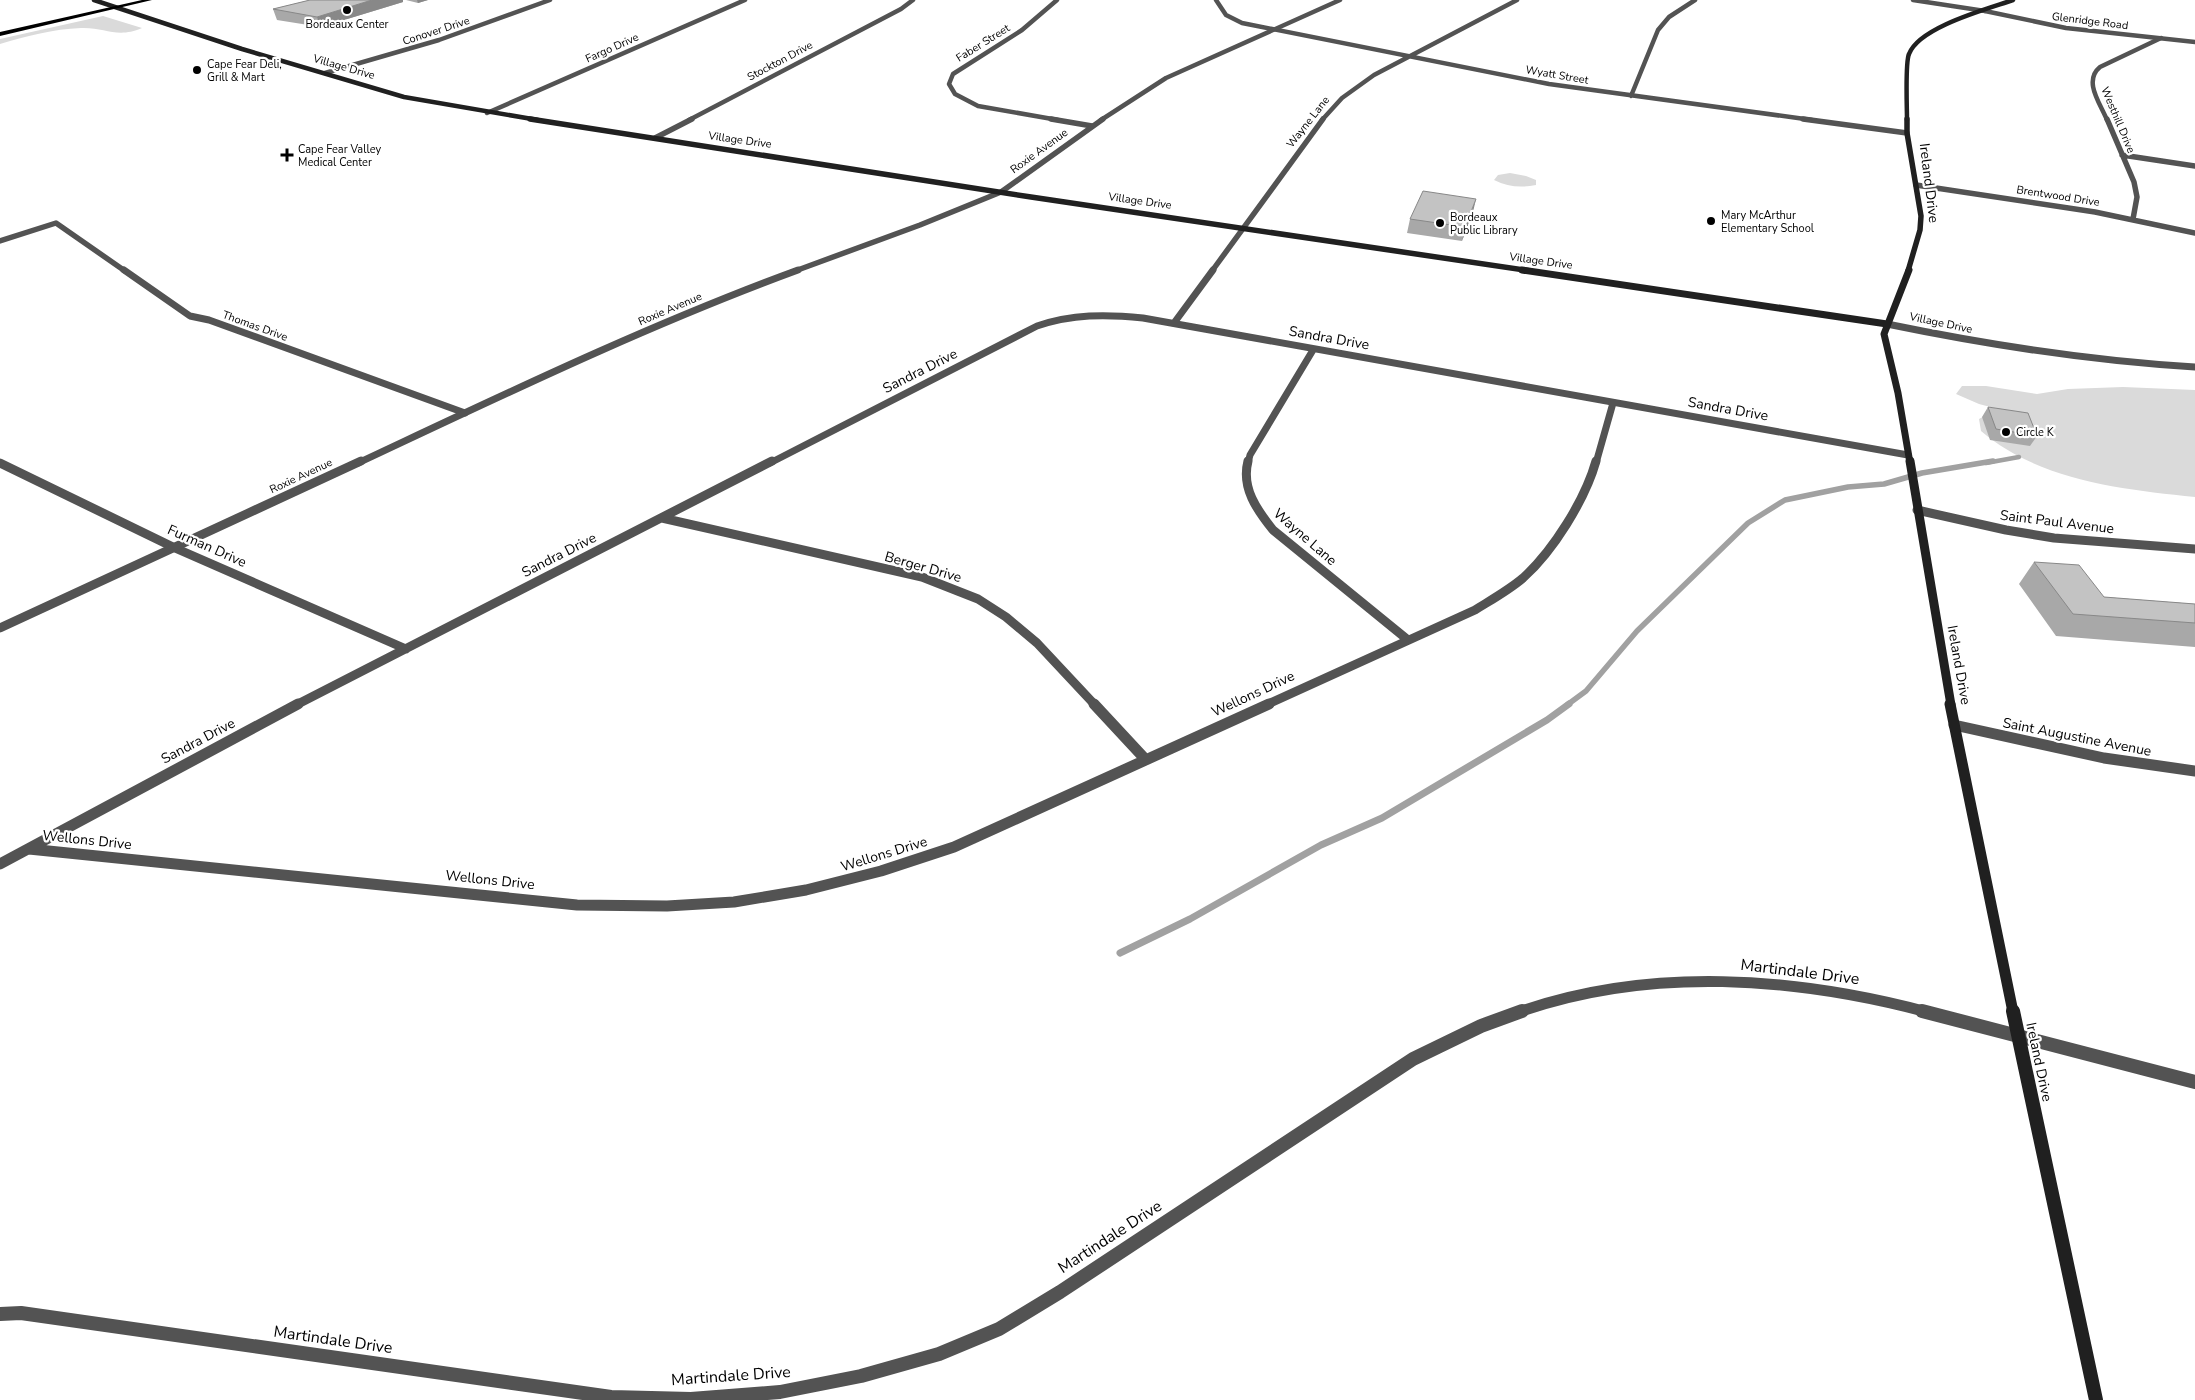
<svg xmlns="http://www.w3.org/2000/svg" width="2195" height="1400" font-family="'Nunito Sans',sans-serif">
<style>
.green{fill:#dadada}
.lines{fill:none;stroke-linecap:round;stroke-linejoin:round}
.stream-far2{stroke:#a1a1a1;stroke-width:4.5}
.stream-far1{stroke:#a1a1a1;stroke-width:5.5}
.stream{stroke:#a1a1a1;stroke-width:7}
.minor-far5{stroke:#535353;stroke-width:4.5}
.minor-far4{stroke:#535353;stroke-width:5.5}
.minor-far3{stroke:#535353;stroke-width:7}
.minor-far2{stroke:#535353;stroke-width:9}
.minor-far1{stroke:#535353;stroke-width:11}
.minor{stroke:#535353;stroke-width:14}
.tertiary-far3{stroke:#535353;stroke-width:4.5}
.tertiary-far2{stroke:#535353;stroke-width:5.5}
.tertiary-far1{stroke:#535353;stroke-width:7}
.tertiary{stroke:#535353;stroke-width:9}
.secondary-far5{stroke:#202020;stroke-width:4.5}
.secondary-far4{stroke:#202020;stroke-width:5.5}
.secondary-far3{stroke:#202020;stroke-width:7}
.secondary-far2{stroke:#202020;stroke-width:9}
.secondary-far1{stroke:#202020;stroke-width:11}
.secondary{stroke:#202020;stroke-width:14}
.trunk{fill:#000;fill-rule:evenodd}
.wall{fill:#a8a8a8}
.shaded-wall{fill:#888}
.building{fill:#c3c3c3;stroke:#888}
.poi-dot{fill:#000;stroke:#fff;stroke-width:2}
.labels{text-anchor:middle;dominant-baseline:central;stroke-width:4.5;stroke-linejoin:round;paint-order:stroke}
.far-street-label{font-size:11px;fill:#000;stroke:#fff}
.far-poi-label{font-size:11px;fill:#000;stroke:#fff;text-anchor:start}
.street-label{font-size:14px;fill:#000;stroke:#fff}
.near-street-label{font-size:16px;fill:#000;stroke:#fff}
</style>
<rect width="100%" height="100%" fill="#fff"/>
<path class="green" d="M103,16l39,12c-25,11 -37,-1 -61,0 -28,1 -54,8 -81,16v-5z
M1510,173l16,3 10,4v5c-15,3 -28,2 -42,-5l4,-5z
M1962,386h24l51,8 31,-5 55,-2 72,3v107c-74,-8 -155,-16 -214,-66l-2,-12 19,-10 -19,-5 -23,-10z"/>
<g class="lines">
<path class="stream-far2" d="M1986,463l33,-6"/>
<path class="stream-far1" d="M1567,705l19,-14 51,-60 111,-108 37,-23 63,-13 36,-3 38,-11 71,-12"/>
<path class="stream" d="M1120,953l70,-34 131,-74 61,-27 165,-98 22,-16"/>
<path class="minor-far5" d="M1057,0l-35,30 -69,44 -4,10 6,10 23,12 80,14
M1216,0l10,15 16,8 307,61 263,36
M1913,0l72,11
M325,73l114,-33 111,-40
M1631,96l27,-66 11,-13 26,-17
M487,113l258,-113
M689,120l212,-111 12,-9
M1322,120l20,-22 32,-23 143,-75
M2107,120c-7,-17 -24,-39 -7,-53l61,-29"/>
<path class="minor-far4" d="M1051,119l41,7
M1803,119l104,14
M2107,119l27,63 3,15 -4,22
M655,138l37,-19
M2122,155l73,11
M1916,185l179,27 100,21
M0,241l56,-18 69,48
M1212,271l111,-152"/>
<path class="minor-far3" d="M124,270l66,46 19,4 256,93
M1174,323l39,-53
M770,463l267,-137c35,-12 69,-12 106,-8l765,137
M1248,463l2,-8 63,-105
M1596,463l17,-60"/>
<path class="minor-far2" d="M1248,461c-7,27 9,49 25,69l135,110
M0,463l175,85 231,101
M1917,510l89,20 48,8 141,11
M662,518l260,59 56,22 28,18 31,26 58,62
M296,705l476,-244
M1266,705l209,-95c16,-10 34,-20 48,-32 30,-27 62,-78 73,-117"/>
<path class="minor-far1" d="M1094,704l52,56
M1954,725l150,33 91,13
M29,849l548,56 90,1 67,-4 72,-12 75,-19 73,-24 315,-143
M0,864l298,-160
M1519,1012c131,-46 276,-35 408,0"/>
<path class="minor" d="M1922,1011l273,71
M0,1314l21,-1 590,84 80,2 89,-7 81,-16 78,-22 60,-25 61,-37 353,-233 68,-33 41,-15"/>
<path class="tertiary-far3" d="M1985,11l81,17 129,14
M1101,120l65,-42 174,-78"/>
<path class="tertiary-far2" d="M795,271l125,-46 81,-33 102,-73"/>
<path class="tertiary-far1" d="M1887,324c102,21 204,37 308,43
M358,463c145,-68 290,-138 440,-193"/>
<path class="tertiary" d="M0,628l361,-167"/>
<path class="secondary-far5" d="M94,0l148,49 162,48 134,23
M1907,120c0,-13 -2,-57 2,-66 10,-27 78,-45 104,-54"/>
<path class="secondary-far4" d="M530,119l501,78 500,74
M1907,119v14l14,83 -1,14 -12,41"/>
<path class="secondary-far3" d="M1522,270l365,54
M1909,270l-25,64 14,59 12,70"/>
<path class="secondary-far2" d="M1910,461l41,244"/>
<path class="secondary-far1" d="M1950,704l63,308"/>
<path class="secondary" d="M2013,1011l83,389"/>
<path class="trunk" d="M142,0h10l-152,36v-4z"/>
</g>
<path class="wall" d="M310,0h93v2l-82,25 -44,-7 -4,-11z
M406,0h22l-10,3z
M1473,212l-11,29 -55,-8 3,-14z
M1988,407l49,29 -7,10 -40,-6 -8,-23z
M2034,562l70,35 91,7v43l-139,-11 -37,-52z"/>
<path class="shaded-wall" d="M372,0h31v2l-82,25 -4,-10z
M417,0h11l-10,3z
M1476,199l-3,13 -11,29 3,-14z"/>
<path class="building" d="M310,0h62l-55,17 -44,-8z
M1423,191l53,8 -11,28 -55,-8z
M1988,407l40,6 9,23 -41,-7z
M2034,562l45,3 25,32 91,7v19l-122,-9z"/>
<g class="poi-dot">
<circle cx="347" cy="10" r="5"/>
<circle cx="197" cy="70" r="5"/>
<path d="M284.5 147.5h5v5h5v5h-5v5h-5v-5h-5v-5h5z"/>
<circle cx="1711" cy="221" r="5"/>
<circle cx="1440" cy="223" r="5"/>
<circle cx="2006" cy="432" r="5"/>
</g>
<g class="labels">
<g class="far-street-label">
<text transform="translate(2090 21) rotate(7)">Glenridge Road</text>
<text transform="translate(436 31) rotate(-18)">Conover Drive</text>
<text transform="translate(983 43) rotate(-32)">Faber Street</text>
<text transform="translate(612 48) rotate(-24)">Fargo Drive</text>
<text transform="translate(780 61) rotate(-28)">Stockton Drive</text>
<text transform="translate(344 67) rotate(16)">Village Drive</text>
<text transform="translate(1557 75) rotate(10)">Wyatt Street</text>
<text transform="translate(2118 120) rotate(67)">Westhill Drive</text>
<text transform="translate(1308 122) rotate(-52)">Wayne Lane</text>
<text transform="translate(740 140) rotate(8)">Village Drive</text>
<text transform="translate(1039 151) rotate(-36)">Roxie Avenue</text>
<text transform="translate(2058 196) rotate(9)">Brentwood Drive</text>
<text transform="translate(1140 201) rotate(8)">Village Drive</text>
<text transform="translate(1541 261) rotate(8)">Village Drive</text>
<text transform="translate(670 309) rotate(-23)">Roxie Avenue</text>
<text transform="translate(1941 323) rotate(12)">Village Drive</text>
<text transform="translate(255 326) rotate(20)">Thomas Drive</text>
<text transform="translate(301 476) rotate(-25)">Roxie Avenue</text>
</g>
<g class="far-poi-label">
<text x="347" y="24" text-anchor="middle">Bordeaux Center</text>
<text x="207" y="64">Cape Fear Deli,<tspan x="207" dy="13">Grill &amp; Mart</tspan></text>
<text x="298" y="149">Cape Fear Valley<tspan x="298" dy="13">Medical Center</tspan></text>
<text x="1721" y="215">Mary McArthur<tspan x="1721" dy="13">Elementary School</tspan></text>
<text x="1450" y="217">Bordeaux<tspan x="1450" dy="13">Public Library</tspan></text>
<text x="2016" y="432">Circle K</text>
</g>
<g class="street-label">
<text transform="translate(1929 183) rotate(83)">Ireland Drive</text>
<text transform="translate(1329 338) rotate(10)">Sandra Drive</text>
<text transform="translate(920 371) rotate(-27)">Sandra Drive</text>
<text transform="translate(1728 409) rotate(10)">Sandra Drive</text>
<text transform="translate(2057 522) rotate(7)">Saint Paul Avenue</text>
<text transform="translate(1305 537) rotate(41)">Wayne Lane</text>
<text transform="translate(207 546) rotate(24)">Furman Drive</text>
<text transform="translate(559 555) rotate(-27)">Sandra Drive</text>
<text transform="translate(923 567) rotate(16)">Berger Drive</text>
<text transform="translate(1959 665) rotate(80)">Ireland Drive</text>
<text transform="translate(1253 694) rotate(-25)">Wellons Drive</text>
<text transform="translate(2077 737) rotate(11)">Saint Augustine Avenue</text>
<text transform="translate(198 741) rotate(-28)">Sandra Drive</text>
<text transform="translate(87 840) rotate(6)">Wellons Drive</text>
<text transform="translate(884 854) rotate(-17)">Wellons Drive</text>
<text transform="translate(490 880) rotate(6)">Wellons Drive</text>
<text transform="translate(2039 1062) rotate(78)">Ireland Drive</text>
</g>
<g class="near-street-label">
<text transform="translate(1800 972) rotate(7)">Martindale Drive</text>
<text transform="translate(1110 1237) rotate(-33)">Martindale Drive</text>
<text transform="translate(333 1340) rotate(8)">Martindale Drive</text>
<text transform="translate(731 1376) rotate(-4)">Martindale Drive</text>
</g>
</g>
</svg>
